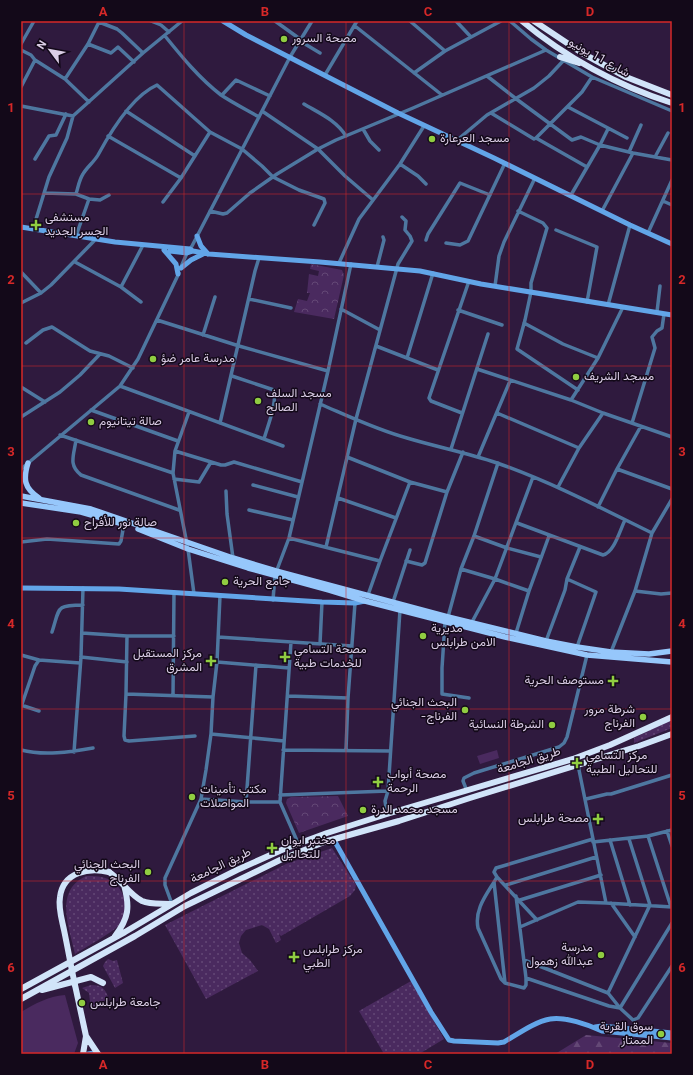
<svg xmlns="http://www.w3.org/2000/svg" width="693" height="1075" font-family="Georgia,Vazirmatn,serif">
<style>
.grass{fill:#4a2a5f}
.forest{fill:url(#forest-firs)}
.park{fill:url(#park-crowns)}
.garden{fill:url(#garden-dots)}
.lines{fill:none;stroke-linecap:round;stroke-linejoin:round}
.street{stroke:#4e77a0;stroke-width:3.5}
.secondary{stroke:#62a5e8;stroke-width:5}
.primary{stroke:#96c7fb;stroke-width:5.5}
.highway{stroke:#d1e4f9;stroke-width:6}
.highway-bridge{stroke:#d1e4f9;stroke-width:6}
.grid{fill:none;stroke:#d62828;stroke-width:1;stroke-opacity:0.55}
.poi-dot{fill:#90cd41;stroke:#130919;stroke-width:1.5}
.labels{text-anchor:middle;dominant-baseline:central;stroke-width:3;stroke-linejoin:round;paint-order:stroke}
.poi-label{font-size:12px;fill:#dacde5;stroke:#130919;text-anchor:start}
.street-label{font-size:12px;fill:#dacde5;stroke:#130919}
.neatline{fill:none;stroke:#d62828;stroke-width:1.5}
.grid-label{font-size:13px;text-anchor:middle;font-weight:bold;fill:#d62828}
</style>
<defs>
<pattern id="forest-firs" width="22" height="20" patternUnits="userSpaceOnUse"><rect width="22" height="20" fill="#4a2a5f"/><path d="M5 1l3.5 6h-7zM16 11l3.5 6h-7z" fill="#644876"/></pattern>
<pattern id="park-crowns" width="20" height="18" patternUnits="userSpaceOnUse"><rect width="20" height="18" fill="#4a2a5f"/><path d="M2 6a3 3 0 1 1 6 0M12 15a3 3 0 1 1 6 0" fill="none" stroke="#644876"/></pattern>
<pattern id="garden-dots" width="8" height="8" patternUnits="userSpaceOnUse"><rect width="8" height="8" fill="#4a2a5f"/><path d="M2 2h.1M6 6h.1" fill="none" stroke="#644876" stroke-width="1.8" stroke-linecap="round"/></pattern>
</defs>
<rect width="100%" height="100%" fill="#2f1a3e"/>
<path class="grass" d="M497,750l2,8 -19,6 -3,-8z
M65,995l13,48 -4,11h-53v-42c14,-8 27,-16 44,-17z"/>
<path class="forest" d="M586,1035l86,8v11h-117z"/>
<path class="park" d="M311,264l31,6 2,5 -10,44 -40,-7 4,-13 9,2 3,-8h-3l2,-19 9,2 1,-5 -9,-2z
M338,796l10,20 -49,17 -13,-30 1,-4 4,-2z"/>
<path class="garden" d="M672,719v9l-38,15v-5z
M332,848l24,37 -1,5 -5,6 -69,40 -2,-2 2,6 -5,3 -7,-14 -7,-4 -16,5 -5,6 -2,7 3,10 8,7 8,11 -52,28 -41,-74 121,-61z
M86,876c8,0 17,0 24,4 13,7 21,28 13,41 -7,10 -37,26 -48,33 -6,-27 -21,-63 11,-78z
M108,959l5,2 4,-1 6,23 -8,5 -12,-22 2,-4z
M411,981l33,58 -25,15h-35l-25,-43z
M91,985c12,0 14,4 18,14l-18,12 -2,-18 -7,-5z"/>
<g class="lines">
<path class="street" d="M151,21l10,4 8,7
M275,21l25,18
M410,21l35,30
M456,21l15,16
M510,21l21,18 15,11 46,27 80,34
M355,26l87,69
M165,36c17,21 34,42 56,59 12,8 26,15 38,22
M300,41l20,12
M21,44l13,-23
M88,44l23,9 7,-6 16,15
M21,50l10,5 4,5 -14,27
M35,60l30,19 24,23
M414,73l31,-22 56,-30
M325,75l32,-54
M487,76l28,22 57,42 9,-3 19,8 33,8 39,7
M65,79l23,-35 11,-22 18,7 5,4 21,20
M222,95l14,-15 34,16
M304,104c15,9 32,16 42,32
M21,106l52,10
M568,107l59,31
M126,111l69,45
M262,111l56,38 27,27 28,24
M491,113l43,26 2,-1 46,-46 10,-15
M363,129l7,12 9,9
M210,132l32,17 20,17 11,11 26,13 25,9 1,4 -11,22
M108,136l73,42
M536,138l51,29
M456,141l31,-26 47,-27 15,-12 15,-16
M629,152l12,-27
M655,157l13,-24
M35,159l14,-23 7,-1 10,-21
M400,164l18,12 8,8
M44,193l32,1 13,5
M76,194c2,-6 3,-14 7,-20 4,-7 11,-12 15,-19 13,-24 34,-59 59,-70l53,47 -29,46 -18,24
M571,195l29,-50 8,-16
M663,201l9,4
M210,211l13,3 4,-1 23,-20 27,-19 41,-25 18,-9 77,-32 133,-58
M518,211l25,12 4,5 -16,55v9l-6,28 -8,29 61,41
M602,211l31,-58
M33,229l16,-52 18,-39 6,-22 70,-63 39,-32
M556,230l41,17 -10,55
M648,233l24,-53
M76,236l13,-37 11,1 9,-5
M426,240l2,-6 32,-51 30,12
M446,243l14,2 8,-4 37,-78
M75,262l46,25 21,-40
M339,263l20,-44 41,-55 24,-38
M181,267l6,-14 5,-7 98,-189 22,-36
M377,267l7,-27 -1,-3
M21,272l20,21
M495,286l4,-30 5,-14 31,-64
M121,287l20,15
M249,299l42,9
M21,303l20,-10 10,-8 43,-44
M608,305l22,-80
M341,309l39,21
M458,310l44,15
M657,312l3,-26
M157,320l82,26 89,25
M524,323l39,21 35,14
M203,335l12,-38
M26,343l17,-13 9,-3 38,24 19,5 24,12
M376,346l62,24
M407,358l26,-85
M477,369l94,31 32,13 69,24
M232,376l42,14c3,13 -6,35 -10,49
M120,386l163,60
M21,387l24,15
M571,400l27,-42 25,-51
M320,404c28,12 57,26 87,34 30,9 61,15 90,25 54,19 104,45 155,70
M91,410l87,31
M189,412l-14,39 -2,22 15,76 6,45
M462,413l-31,-12 -2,-3 40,-117
M497,413l82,35
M21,417l39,-25 20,-17 20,-21
M220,423l35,-152 4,-13
M632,423l23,-75 -3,-11 5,-6 5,-3 2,-14
M60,435l113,38
M76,440c-2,15 -8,25 5,35l98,35
M451,449l37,-115
M175,451l46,14h4l9,-3 68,20
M347,457l63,25 -30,79
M478,457l32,-76
M21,469l99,-83 18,-27 41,-86
M617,469l55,20
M174,479l25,3 12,-20
M410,482l37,10
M253,485l45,12
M558,487l21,-39 24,-35
M226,491l1,23 6,44
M338,498l58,20
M598,507l19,-38 24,-43
M249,510l44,10
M517,523l86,32c11,-2 17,-25 22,-35
M474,536l33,12 34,9
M289,538l91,23 -12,34
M21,542l26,-3 72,5 2,-3 3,-17
M326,547l30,-128 42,-155 14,-23 -2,-5 -5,-6 1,-9 -4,-4
M406,561l16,4 3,-2 22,-71 16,-40
M461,569l34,10 34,12
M567,579l29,13 -19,55
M635,591l26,3 11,-1
M273,600l2,-25 14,-37 39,-167 23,-107
M393,602l17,-52
M448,617l13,-48 13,-33 24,-73
M445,622l-3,46v26l27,4
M472,622l23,-43 38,-102
M52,632c8,-24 3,-27 31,-27
M82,633l45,3h47
M516,633l13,-42 20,-55
M127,636l-1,58 -2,42 1,4 4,1 66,-5
M218,637l134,9
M546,641l19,-51 2,-11 13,-32
M291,642l-11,160 18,41
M320,644l2,-42
M611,652l24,-61 17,-58 20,-34
M21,655l18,5
M81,657l46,5
M217,662l72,6
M126,694l87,3
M173,696l1,-104
M288,696l60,2
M21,705l18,6
M21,707l14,-41 4,-6 41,3
M211,734l73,7
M21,750c23,6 49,2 72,-2
M283,750l107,1
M346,750l2,-52 7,-95
M74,752l7,-95 2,-69
M578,765l28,138
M467,791l-4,-10 1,-3 10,-5 85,-26 5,-4 3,-6 20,-82
M280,795l108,-4
M201,799l45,3h34
M586,799l21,-5h4l61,-19
M246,802l10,-137
M387,814l-2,-13 3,-10 12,-181
M667,831l5,15
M648,836l23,71
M610,840l20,65
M593,842l55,-6 24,-6
M497,877c-9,16 -23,31 -19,51l23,51 4,4 19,5 2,-3v-7l-10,-82
M494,882l11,101
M506,885l90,-28
M520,900l81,-25
M611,903l24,34
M172,904l-7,-19v-7l36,-79 5,-29 5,-36 2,-37 4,-35 3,-66
M537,920l-40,-43 -3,-5 2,-4 97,-29
M520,927l58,-25 28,1 66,4
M524,960l84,33 12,15 13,12 5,-2 34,-52
M526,978l83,28 11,2 52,-85
M608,993l42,-88 -21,-66"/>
<path class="secondary" d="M223,21l23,14 152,78 96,45 136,67 42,19
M21,227l94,15 75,7 3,2 16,3 111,8 100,9 61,13 191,31
M197,236l4,10 7,8
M164,250l12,14 2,10
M170,251l17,2 6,-2
M181,268l10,-8 12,-6
M21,588l98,1 203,13 33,1 10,-2
M334,840l97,172 18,28 5,1 44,2 6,-1c14,-8 30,-20 46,-23 14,-3 39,6 52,12l70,7
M595,1027l7,-1 70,7
M88,1054l6,-1 5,1"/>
<path class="primary" d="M28,463c-5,16 -4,25 11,35
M21,496l70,13 142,49 43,13 172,46 98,24 31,6 34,5 38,2 23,-3
M21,503l60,9 42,12
M138,529l50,20 60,19 81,22 36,11 140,36 82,18 85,7"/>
<path class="highway" d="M522,21c43,36 96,65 150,82
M534,21l48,32 44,24 46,18
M560,57l19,6
M109,872c12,8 21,23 33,29 9,4 21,2 30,3
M115,936c14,-18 15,-29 9,-51
M75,985l11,51 -3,18
M21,989l104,-57 66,-39 46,-23 47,-21 43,-16 60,-19 186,-55 37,-14 62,-28
M42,990l49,-13 12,6
M21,999l114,-63 50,-30 95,-46 44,-18 75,-21 71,-23 169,-52 33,-12
M86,1036l12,18"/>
<path class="highway-bridge" d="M75,985c-4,-18 -7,-36 -11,-55 -2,-10 -6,-22 -4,-33 3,-25 29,-30 49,-25"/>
</g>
<path class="grid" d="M184,21v1033M346,21v1033M509,21v1033M21,194h651M21,366h651M21,538h651M21,709h651M21,881h651"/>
<g class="poi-dot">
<circle cx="284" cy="39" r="4"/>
<circle cx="432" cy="139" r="4"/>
<path d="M34 219h4v4h4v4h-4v4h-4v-4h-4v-4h4z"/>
<circle cx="153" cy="359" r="4"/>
<circle cx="576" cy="377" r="4"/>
<circle cx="258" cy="401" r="4"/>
<circle cx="91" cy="422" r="4"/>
<circle cx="76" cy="523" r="4"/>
<circle cx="225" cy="582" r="4"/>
<circle cx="423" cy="636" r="4"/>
<path d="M283 651h4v4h4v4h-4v4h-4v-4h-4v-4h4z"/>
<path d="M209 655h4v4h4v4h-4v4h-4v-4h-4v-4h4z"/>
<path d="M611 675h4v4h4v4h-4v4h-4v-4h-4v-4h4z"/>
<circle cx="465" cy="710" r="4"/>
<circle cx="643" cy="717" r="4"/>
<circle cx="552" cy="725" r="4"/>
<path d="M575 757h4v4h4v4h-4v4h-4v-4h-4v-4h4z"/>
<path d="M376 776h4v4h4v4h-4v4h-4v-4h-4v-4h4z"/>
<circle cx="192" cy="797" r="4"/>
<circle cx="363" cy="810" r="4"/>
<path d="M596 813h4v4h4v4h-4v4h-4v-4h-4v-4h4z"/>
<path d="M270 842h4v4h4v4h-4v4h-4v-4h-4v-4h4z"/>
<circle cx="148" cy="872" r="4"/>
<circle cx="601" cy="955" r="4"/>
<path d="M292 951h4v4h4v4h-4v4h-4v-4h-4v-4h4z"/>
<circle cx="82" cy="1003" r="4"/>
<circle cx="661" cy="1034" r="4"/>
</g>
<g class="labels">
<g class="poi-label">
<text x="292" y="39">مصحة السرور</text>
<text x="440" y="139">مسجد العرعارة</text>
<text x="45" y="218">مستشفى<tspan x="45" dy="14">الجسر الجديد</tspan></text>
<text x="161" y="359">مدرسة عامر ضؤ</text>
<text x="584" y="377">مسجد الشريف</text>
<text x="266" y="394">مسجد السلف<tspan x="266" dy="14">الصالح</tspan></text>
<text x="99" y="422">صالة تيتانيوم</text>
<text x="84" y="523">صالة نور للأفراح</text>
<text x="233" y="582">جامع الحرية</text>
<text x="431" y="629">مديرية<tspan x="431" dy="14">الامن طرابلس</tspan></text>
<text x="294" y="650">مصحة التسامي<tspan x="294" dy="14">للخدمات طبية</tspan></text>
<text x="202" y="654" text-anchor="end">مركز المستقبل<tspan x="202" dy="14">المشرق</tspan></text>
<text x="604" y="681" text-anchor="end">مستوصف الحرية</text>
<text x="457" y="703" text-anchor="end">البحث الجنائي<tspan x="457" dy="14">-الفرناج</tspan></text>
<text x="635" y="710" text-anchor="end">شرطة مرور<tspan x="635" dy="14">الفرناج</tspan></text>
<text x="544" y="725" text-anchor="end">الشرطة النسائية</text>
<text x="586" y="756">مركز التسامي<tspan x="586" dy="14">للتحاليل الطبية</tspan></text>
<text x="387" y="775">مصحة أبواب<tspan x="387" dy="14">الرحمة</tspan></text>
<text x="200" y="790">مكتب تأمينات<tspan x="200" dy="14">المواصلات</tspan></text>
<text x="371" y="810">مسجد محمد الدرة</text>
<text x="589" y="819" text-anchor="end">مصحة طرابلس</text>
<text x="281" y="841">مختبر ايوان<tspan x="281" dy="14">للتحاليل</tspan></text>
<text x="140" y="865" text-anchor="end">البحث الجنائي<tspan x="140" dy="14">الفرناج</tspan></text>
<text x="593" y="948" text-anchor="end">مدرسة<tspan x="593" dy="14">عبدالله زهمول</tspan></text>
<text x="303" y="950">مركز طرابلس<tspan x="303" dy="14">الطبي</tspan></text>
<text x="90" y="1003">جامعة طرابلس</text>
<text x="653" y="1027" text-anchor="end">سوق القرية<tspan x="653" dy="14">الممتاز</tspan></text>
</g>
<g class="street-label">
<text transform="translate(599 58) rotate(29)">شارع 11 يونيو</text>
<text transform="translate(529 761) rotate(-17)">طريق الجامعة</text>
<text transform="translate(221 866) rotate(-26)">طريق الجامعة</text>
</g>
</g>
<rect width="693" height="1075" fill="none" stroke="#130919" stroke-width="44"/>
<g transform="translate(50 50) rotate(302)" stroke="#130919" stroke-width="3" paint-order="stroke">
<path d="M0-3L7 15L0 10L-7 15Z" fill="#dacde5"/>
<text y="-6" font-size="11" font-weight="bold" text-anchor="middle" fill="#dacde5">N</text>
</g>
<rect x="22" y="22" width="649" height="1031" class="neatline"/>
<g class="grid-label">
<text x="103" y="16">A</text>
<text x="265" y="16">B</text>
<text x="428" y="16">C</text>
<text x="590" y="16">D</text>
<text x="11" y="112">1</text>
<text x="682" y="112">1</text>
<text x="11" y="284">2</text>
<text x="682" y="284">2</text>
<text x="11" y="456">3</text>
<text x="682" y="456">3</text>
<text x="11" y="628">4</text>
<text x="682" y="628">4</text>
<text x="11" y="800">5</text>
<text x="682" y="800">5</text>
<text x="11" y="972">6</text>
<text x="682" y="972">6</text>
<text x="103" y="1069">A</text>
<text x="265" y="1069">B</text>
<text x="428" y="1069">C</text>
<text x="590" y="1069">D</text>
</g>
</svg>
